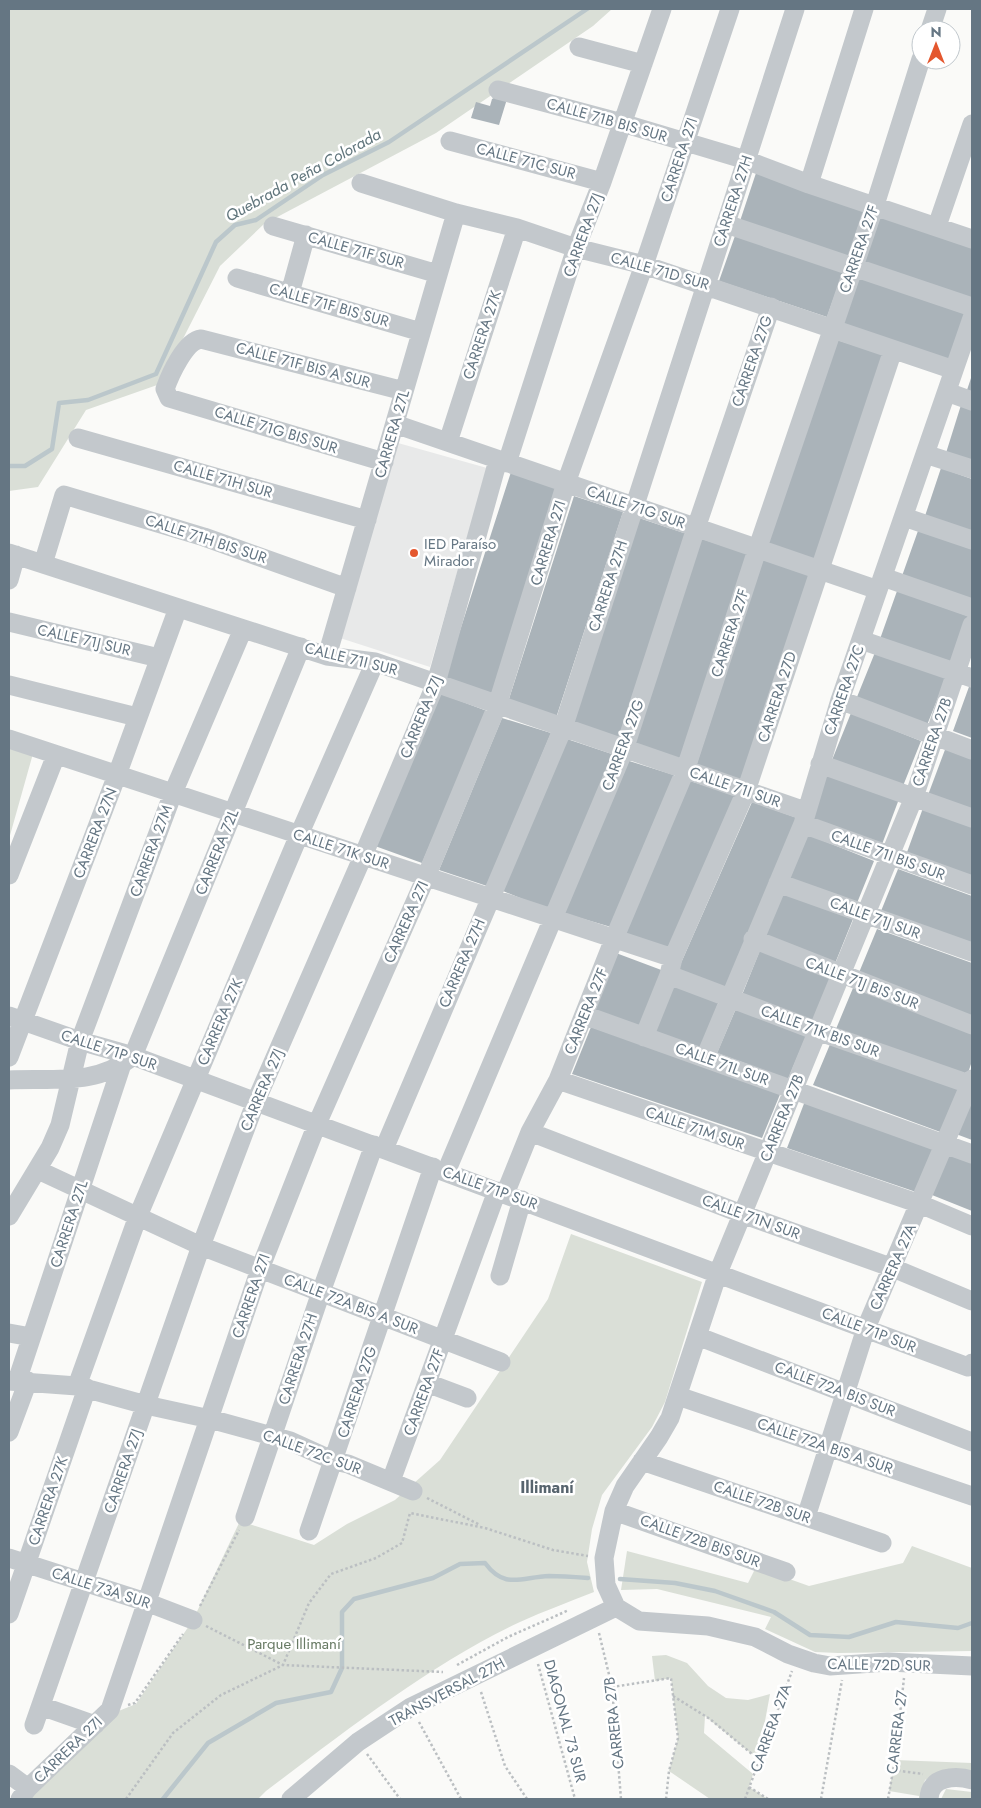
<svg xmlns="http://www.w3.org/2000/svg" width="981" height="1808" font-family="Jost,sans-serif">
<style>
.built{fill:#e8e9e9}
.green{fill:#dadfd7}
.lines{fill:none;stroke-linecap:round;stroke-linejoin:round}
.stream{stroke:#bbc7cb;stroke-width:4.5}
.building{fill:#aab3b9}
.path{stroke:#bbbfc2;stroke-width:2.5;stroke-dasharray:2.5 2.5;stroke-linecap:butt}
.minor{stroke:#c3c8cc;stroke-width:19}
.poi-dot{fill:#e4572e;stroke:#fff;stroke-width:2}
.labels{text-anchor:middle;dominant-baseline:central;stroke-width:5;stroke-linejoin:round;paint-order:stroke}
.street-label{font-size:15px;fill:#657683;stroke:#fff}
.poi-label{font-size:15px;fill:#657683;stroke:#fff;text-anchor:start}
.park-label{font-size:15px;fill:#687a64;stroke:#fff}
.water-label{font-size:16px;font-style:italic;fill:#60757c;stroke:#fff}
.neighbourhood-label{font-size:16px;font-weight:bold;fill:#57646e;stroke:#fff}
</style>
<rect width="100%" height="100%" fill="#fafaf8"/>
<path class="built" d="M398,443l89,25 -57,199 -90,-29z"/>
<path class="green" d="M9,9h603l-19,17 -157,107 -172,91 -44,42 -60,118 -74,26 -48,77 -29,4z
M9,743l25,7 -25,89z
M571,1234l131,48 -37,120 -13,25 -50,68 -10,34 -5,33 7,30c-25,10 -50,19 -74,30 -88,41 -177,111 -254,169l-8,8h-233l86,-85 25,-10 57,-84 47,-99 74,24 33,-21 48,-24 45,-40 108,-161z
M912,1546l60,22v83l-134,2 -23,-1 -50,-23 6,-12 -114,-28 -36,1 6,-39 121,32 8,-16 53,19 94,-23z
M666,1655l21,8 21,23 18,12 22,2 22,-6 -12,65 -53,-43 -1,17 49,41 -4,13 19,12h-58l-41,-28 9,-33 -7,-60 -16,3 -3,-25z
M895,1760l77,3v9l-35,1 -12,7 -3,10 2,9h-5v-3l-30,-5z
M946,1789l26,3v7h-31z"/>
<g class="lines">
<path class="stream" d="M9,466h16l27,-17 7,-46 29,-3 68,-26 60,-132 19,-17 21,-5 67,-45 66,-33 198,-133
M620,1579l55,4 40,8 59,21 36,23 39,2 47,-15 62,6 14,-5
M163,1799l45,-56 68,-40 55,-11 11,-24v-56l12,-13 79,-21 27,-14 25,-1c20,27 36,14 64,13 13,0 26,1 39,2"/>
</g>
<path class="building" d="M497,96l10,3 -8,26 -28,-7 5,-16 14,4 2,-7z
M756,173l108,36 -16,49 -108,-37z
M879,215l93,31 -1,53 -108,-37z
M736,233l108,36 -17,48 -108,-36z
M859,276l108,36 -16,48 -108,-36z
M837,340l48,15 -69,205 -48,-16z
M972,375v20l-6,-2z
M961,405l11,4v52l-26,-8z
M941,468l31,11v53l-47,-16z
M511,472l48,16 -67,206 -47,-17z
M574,496l49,16 -67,206 -48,-16z
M639,518l48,16 -66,206 -48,-16z
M919,528l53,19v53l-70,-24z
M699,538l49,16 -67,206 -48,-16z
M763,559l48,16 -66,206 -49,-15z
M897,591l71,25 -16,48 -72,-25z
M876,650l70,28 -19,47 -70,-28z
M970,684h2v54l-19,-7z
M439,693l48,18 -65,152 -47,-17z
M851,713l70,28 -18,45 -71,-26z
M502,718l49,15 -64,153 -48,-16z
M567,739l48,16 -66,155 -46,-19z
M946,747l26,10v54l-44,-16z
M626,760l48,15 -63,152 -48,-14z
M827,773l72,26 -18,48 -72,-27z
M690,781l48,15 -65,153 -48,-16z
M752,802l48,17 -76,171 -47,-18z
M923,808l49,17v53l-66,-23z
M804,833l70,28 -19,47 -70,-28z
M898,869l74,27v53l-93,-33z
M783,891l70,28 -19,47 -70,-28z
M877,929l95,34v54l-114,-42z
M760,950l71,28 -19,45 -70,-28z
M616,953l48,18 -24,58 -47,-17z
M673,983l46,18 -18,47 -48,-17z
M853,988l119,43v30l-5,15 -131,-47z
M737,1006l70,28 -19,45 -71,-26z
M591,1027l190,65 -19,46 -190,-64z
M831,1042l131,47 -19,44 -130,-48z
M972,1094v46l-16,-6z
M805,1101l132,45 -18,47 -132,-45z
M947,1147l25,9v55l-45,-18z"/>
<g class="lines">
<path class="path" d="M427,1498l53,27
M485,1528l68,22 35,6
M200,1606l39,-76
M206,1626l77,39 160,7
M599,1633l13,54 9,112
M538,1664l37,135
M457,1665l51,-28 61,-27
M612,1687l59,-9 7,60 -9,33 -3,28
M481,1692l24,74 22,33
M673,1696l37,23 48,40
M128,1705l7,-2 48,-69
M419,1722l42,77
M367,1754l33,45
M893,1770l30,4
M749,1787l19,12
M126,1799l47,-66 48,-38 62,-30 26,-62 22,-29 45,-16 26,-15 8,-30 75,15
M745,1799l47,-128
M821,1799l21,-119
M888,1799l7,-39 9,-82"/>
<path class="minor" d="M930,30l7,-21
M579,47l64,17
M498,90l124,33 124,37 63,24 163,55
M450,141l152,41
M361,183l95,30 61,15 59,20 68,17 310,105
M809,184l55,-175
M726,224l246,83
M273,226l165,48
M937,226l35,-102
M237,278l184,54
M290,293l16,-58
M947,392l25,9
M395,424l483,166
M78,438l289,82
M448,442l69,-214
M925,454l47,15
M384,462l-215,-64 -4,-9c5,-14 20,-48 36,-50l203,52
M507,463l69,-215 26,-66 60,-173
M904,517l68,23
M9,553l318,103 48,6 430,149
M43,564l21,-69 140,42 143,51
M883,577l89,31
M9,580l7,-25
M9,622l150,36
M972,625l-58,172 -196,476 -48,145 -11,19 -34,49 -11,25 -10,47 2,27 10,22 23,14 69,5 47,11 33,17 26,9 16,3 58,-4 84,4
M861,640l111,38
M327,656l129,-443
M9,685l128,32
M840,700l132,50
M9,739l664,219
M820,764l152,54
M803,824l169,61
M9,875l47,-120
M778,883l194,69
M753,939l219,86
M669,975l148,56 155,54
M584,1015l388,139
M9,1016l71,25 53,15 835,311 4,-4
M644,1037l25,-62 4,-17 73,-167 147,-441
M9,1057l108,-282 61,-167
M705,1058l98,-234 37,-124 132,-382
M9,1080c45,-2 88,6 124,-24l168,-409
M558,1080l362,124 52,22
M530,1132l212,82 151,54 79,33
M384,1149l179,-421 232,-719
M38,1170l163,76 300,116
M446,1172l178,-422 72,-222 75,-221
M505,1194l25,-62 28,-52 56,-141 71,-168 72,-221 118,-345 46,-146
M9,1216l41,-68 10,-23 20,-84 93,-248 70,-164
M500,1276l22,-76
M9,1333l22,4
M697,1336l275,106
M9,1381l68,5 69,19 64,14 80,22 44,20 14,3 65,27
M17,1381l104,-314
M427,1383l40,15
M77,1386l61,-170 161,-381 76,-173
M678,1396l294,100
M9,1432l19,-51
M642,1461l240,82
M391,1481l106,-290
M614,1511l172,61
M245,1517l76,-225 53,-147
M806,1517l60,-189 106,-249
M309,1531l124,-364
M9,1558l137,44 47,18
M9,1614l78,-226
M41,1706l54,19
M34,1725l167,-479 55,-145 107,-245 73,-173 62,-223
M9,1774l19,14
M20,1799l8,-11 82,-78 150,-441 57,-145 109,-247 71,-171 69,-223 78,-218 86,-256
M291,1799l67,-57 53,-35 205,-100
M929,1799c0,-23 27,-24 43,-19"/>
</g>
<circle class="poi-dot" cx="414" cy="553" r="5"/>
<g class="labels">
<g class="street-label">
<text transform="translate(607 120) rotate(16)">CALLE 71B BIS SUR</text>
<text transform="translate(679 160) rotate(-72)">CARRERA 27I</text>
<text transform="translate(526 161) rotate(15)">CALLE 71C SUR</text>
<text transform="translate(733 201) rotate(-72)">CARRERA 27H</text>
<text transform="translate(583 235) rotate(-70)">CARRERA 27J</text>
<text transform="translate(859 249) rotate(-71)">CARRERA 27F</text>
<text transform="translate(356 250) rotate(16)">CALLE 71F SUR</text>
<text transform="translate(660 271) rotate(16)">CALLE 71D SUR</text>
<text transform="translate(329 305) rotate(16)">CALLE 71F BIS SUR</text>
<text transform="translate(482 335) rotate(-72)">CARRERA 27K</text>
<text transform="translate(752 361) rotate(-71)">CARRERA 27G</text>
<text transform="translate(303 365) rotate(15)">CALLE 71F BIS A SUR</text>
<text transform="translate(276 430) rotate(17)">CALLE 71G BIS SUR</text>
<text transform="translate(392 434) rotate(-74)">CARRERA 27L</text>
<text transform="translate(223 479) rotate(16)">CALLE 71H SUR</text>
<text transform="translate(636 507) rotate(19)">CALLE 71G SUR</text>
<text transform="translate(206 539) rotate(18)">CALLE 71H BIS SUR</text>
<text transform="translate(548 543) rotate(-73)">CARRERA 27I</text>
<text transform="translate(608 586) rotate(-72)">CARRERA 27H</text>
<text transform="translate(730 633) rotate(-72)">CARRERA 27F</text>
<text transform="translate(84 640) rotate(13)">CALLE 71J SUR</text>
<text transform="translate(351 659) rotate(14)">CALLE 71I SUR</text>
<text transform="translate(844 690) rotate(-71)">CARRERA 27C</text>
<text transform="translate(777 697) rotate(-72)">CARRERA 27D</text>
<text transform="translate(421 717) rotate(-68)">CARRERA 27J</text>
<text transform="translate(932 742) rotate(-71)">CARRERA 27B</text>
<text transform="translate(623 745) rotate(-70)">CARRERA 27G</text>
<text transform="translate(735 787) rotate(19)">CALLE 71I SUR</text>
<text transform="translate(95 833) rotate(-69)">CARRERA 27N</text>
<text transform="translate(341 849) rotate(18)">CALLE 71K SUR</text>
<text transform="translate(151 851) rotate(-70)">CARRERA 27M</text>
<text transform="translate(217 852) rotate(-68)">CARRERA 72L</text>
<text transform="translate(888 855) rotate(20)">CALLE 71I BIS SUR</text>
<text transform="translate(875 918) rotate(20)">CALLE 71J SUR</text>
<text transform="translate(406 922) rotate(-66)">CARRERA 27I</text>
<text transform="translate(462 963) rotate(-67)">CARRERA 27H</text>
<text transform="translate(862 983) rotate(21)">CALLE 71J BIS SUR</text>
<text transform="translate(586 1011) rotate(-68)">CARRERA 27F</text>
<text transform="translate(220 1022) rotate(-67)">CARRERA 27K</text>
<text transform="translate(820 1031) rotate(20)">CALLE 71K BIS SUR</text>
<text transform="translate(109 1050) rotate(18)">CALLE 71P SUR</text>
<text transform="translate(722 1064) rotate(20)">CALLE 71L SUR</text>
<text transform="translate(262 1090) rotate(-67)">CARRERA 27J</text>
<text transform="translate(782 1118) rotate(-68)">CARRERA 27B</text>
<text transform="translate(695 1128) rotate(19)">CALLE 71M SUR</text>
<text transform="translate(490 1188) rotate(20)">CALLE 71P SUR</text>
<text transform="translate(751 1217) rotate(20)">CALLE 71N SUR</text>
<text transform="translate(69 1224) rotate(-72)">CARRERA 27L</text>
<text transform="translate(893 1267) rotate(-66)">CARRERA 27A</text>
<text transform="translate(251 1296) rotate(-71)">CARRERA 27I</text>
<text transform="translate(351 1304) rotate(21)">CALLE 72A BIS A SUR</text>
<text transform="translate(869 1330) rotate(21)">CALLE 71P SUR</text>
<text transform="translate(298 1359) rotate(-72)">CARRERA 27H</text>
<text transform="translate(835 1389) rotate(21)">CALLE 72A BIS SUR</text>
<text transform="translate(357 1392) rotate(-72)">CARRERA 27G</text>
<text transform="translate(424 1392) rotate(-70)">CARRERA 27F</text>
<text transform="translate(825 1446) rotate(19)">CALLE 72A BIS A SUR</text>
<text transform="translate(312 1452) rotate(20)">CALLE 72C SUR</text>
<text transform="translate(123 1471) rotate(-71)">CARRERA 27J</text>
<text transform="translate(48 1501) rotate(-71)">CARRERA 27K</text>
<text transform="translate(762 1502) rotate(19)">CALLE 72B SUR</text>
<text transform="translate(700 1541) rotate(20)">CALLE 72B BIS SUR</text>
<text transform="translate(101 1588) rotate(18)">CALLE 73A SUR</text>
<text transform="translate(879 1665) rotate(1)">CALLE 72D SUR</text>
<text transform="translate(447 1692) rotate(-28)">TRANSVERSAL 27H</text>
<text transform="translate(565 1721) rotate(75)">DIAGONAL 73 SUR</text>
<text transform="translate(614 1723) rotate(-96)">CARRERA 27B</text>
<text transform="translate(771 1728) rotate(-70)">CARRERA 27A</text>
<text transform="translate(897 1732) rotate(-83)">CARRERA 27</text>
<text transform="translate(68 1750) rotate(-44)">CARRERA 27I</text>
</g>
<g class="poi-label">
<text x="424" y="544">IED Paraíso<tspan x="424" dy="17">Mirador</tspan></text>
</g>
<g class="park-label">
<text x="294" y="1644">Parque Illimaní</text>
</g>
<g class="water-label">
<text transform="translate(303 175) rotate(-29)">Quebrada Peña Colorada</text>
</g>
<g class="neighbourhood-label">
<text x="547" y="1487">Illimaní</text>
</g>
</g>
<rect width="981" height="1808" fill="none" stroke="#657683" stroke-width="20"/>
<g transform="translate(936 45)"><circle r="24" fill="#ffffff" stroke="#c1c8cd"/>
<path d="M0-4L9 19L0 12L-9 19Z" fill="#e4572e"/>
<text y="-8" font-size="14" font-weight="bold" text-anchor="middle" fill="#657683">N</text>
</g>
</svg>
